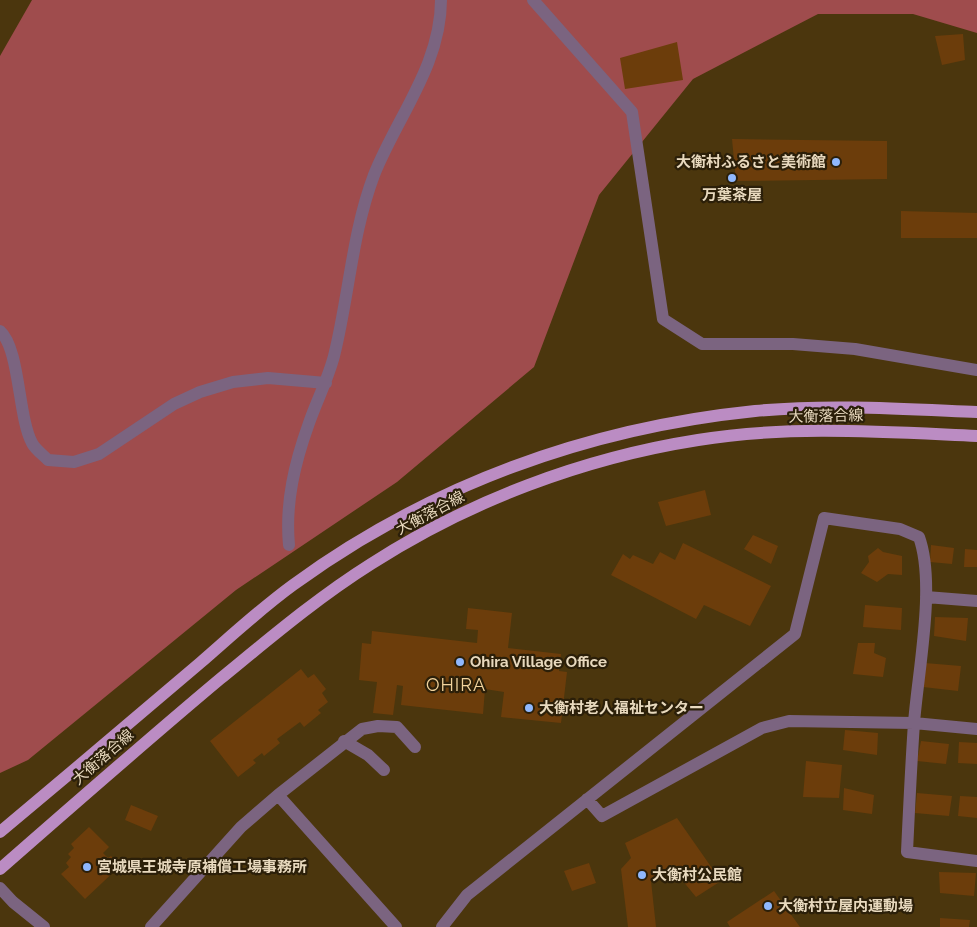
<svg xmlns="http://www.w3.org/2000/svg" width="977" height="927" font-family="Raleway,'Noto Sans JP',sans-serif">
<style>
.forest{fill:#9f4c4d}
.building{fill:#6c3d0b}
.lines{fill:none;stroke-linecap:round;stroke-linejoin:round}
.minor{stroke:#7b6480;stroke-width:12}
.major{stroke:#bb8cc3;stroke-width:12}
.poi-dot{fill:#90b8fd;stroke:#2b1f09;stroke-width:2}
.labels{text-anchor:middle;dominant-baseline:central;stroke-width:4.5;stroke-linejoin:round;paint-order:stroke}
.poi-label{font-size:15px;font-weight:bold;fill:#e8d9be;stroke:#2b1f09;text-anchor:start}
.street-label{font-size:15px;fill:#e8d9be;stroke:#2b1f09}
.quarter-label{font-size:18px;letter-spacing:1px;fill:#f2d39c;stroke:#2b1f09}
</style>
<rect width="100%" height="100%" fill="#4b360d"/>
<path class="forest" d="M32,0h945v33l-64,-19h-95l-125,65 -94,116 -65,172 -137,115 -161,108 -208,170 -28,13v-717z"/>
<path class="building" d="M963,34l2,26 -23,5 -7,-29z
M677,42l6,38 -58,9 -5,-31z
M732,139l155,2v38l-151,2z
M901,211l76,2v25h-76z
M705,490l6,25 -45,11 -8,-24z
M753,535l25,11 -7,18 -27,-15z
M683,543l88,43 -21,40 -46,-21 -8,14 -85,-44 12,-21 7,5 3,-4 20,9 7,-12 15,8z
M931,545l23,3 -2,16 -22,-2z
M878,548l5,4 19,4v19l-14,-1 -11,8 -16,-9 8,-11 -1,-6z
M965,549l12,1v17h-13z
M865,605l37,3 -1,22 -38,-3z
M468,608l44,5 -4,35 53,6 -2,17 8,1 -6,51 -60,-6 3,-25 -19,-3 -2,25 -82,-9 2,-19 -6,-1 -4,30 -20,-2 4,-31 -18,-2 3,-37 9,1 1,-13 105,12 1,-13 -12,-1z
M935,617l33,1 -2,23 -32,-5z
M858,643h17l-1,10 12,5 -3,19 -30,-3z
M925,663l36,3 -3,25 -35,-4z
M301,669l7,9 6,-4 12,15 -4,4 6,9 -10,8 3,3 -17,14 -4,-5 -23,17 3,4 -16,13 -2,-3 -9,7 3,3 -18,14 -28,-36z
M845,730l33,3 -1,22 -34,-5z
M921,741l28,3 -3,20 -29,-3z
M959,742l18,1v21l-19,-1z
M806,761l36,4 -3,33 -36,-1z
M844,788l30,7 -2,19 -29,-4z
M917,793l35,3 -3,20 -34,-3z
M960,796l17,1v21l-19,-2z
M131,805l27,11 -7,15 -26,-11z
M677,818l44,63 -25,16 -23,-28 -22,12 5,46h-28l-7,-58 10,-11 -6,-15z
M89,827l20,20 -6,6 5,5 3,-2 9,10 -35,33 -24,-25 8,-7 -3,-4 5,-6 -3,-3 6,-6 -3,-4z
M589,863l7,20 -24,8 -8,-20z
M939,872l37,1 -2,23 -34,-3z
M774,891l26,36h-70l-3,-5z
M940,918l30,2 -1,7h-29z"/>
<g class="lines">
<path class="minor" d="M533,0l99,112 31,207 39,25h91l62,5 122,21
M0,331c20,18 18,86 32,112 3,6 11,12 16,17l26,2 25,-8 75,-50 26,-12 33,-10 35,-4 58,5
M289,545c-4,-43 6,-83 20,-122 8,-23 19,-44 25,-67 15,-60 18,-123 40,-181 23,-58 67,-110 67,-175
M926,597l51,4
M344,741l24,14 16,15
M278,795l84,-66 16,-3 19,1 18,20
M587,799l15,17 160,-88 27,-7 125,2 63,6
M0,888l13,14 31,25
M151,927l90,-100 37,-32 118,132
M442,927l25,-32 328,-261 29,-116 76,11 19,8c17,47 -1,134 -5,186 -3,43 -5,86 -7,129l70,9"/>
<path class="major" d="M0,832c67,-56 133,-112 200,-169 30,-26 60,-54 93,-78 137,-100 295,-157 462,-174 73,-7 149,-2 222,1
M0,869c73,-64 146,-128 220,-190 49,-40 97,-81 151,-115 98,-63 212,-106 327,-124 91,-15 187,-8 279,-4"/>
</g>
<g class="poi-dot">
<circle cx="836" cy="162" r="5"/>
<circle cx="732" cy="178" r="5"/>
<circle cx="460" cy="662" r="5"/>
<circle cx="529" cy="708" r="5"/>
<circle cx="87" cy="867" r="5"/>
<circle cx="642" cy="875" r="5"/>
<circle cx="768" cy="906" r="5"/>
</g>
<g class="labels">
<g class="poi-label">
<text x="826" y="162" text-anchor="end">大衡村ふるさと美術館</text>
<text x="732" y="195" text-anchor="middle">万葉茶屋</text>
<text x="470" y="662">Ohira Village Office</text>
<text x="539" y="708">大衡村老人福祉センター</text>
<text x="97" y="867">宮城県王城寺原補償工場事務所</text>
<text x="652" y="875">大衡村公民館</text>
<text x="778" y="906">大衡村立屋内運動場</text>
</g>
<g class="street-label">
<text transform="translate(826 416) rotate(-1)">大衡落合線</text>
<text transform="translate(430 513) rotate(-28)">大衡落合線</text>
<text transform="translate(103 757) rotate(-41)">大衡落合線</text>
</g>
<g class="quarter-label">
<text x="456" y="684">OHIRA</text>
</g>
</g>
</svg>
